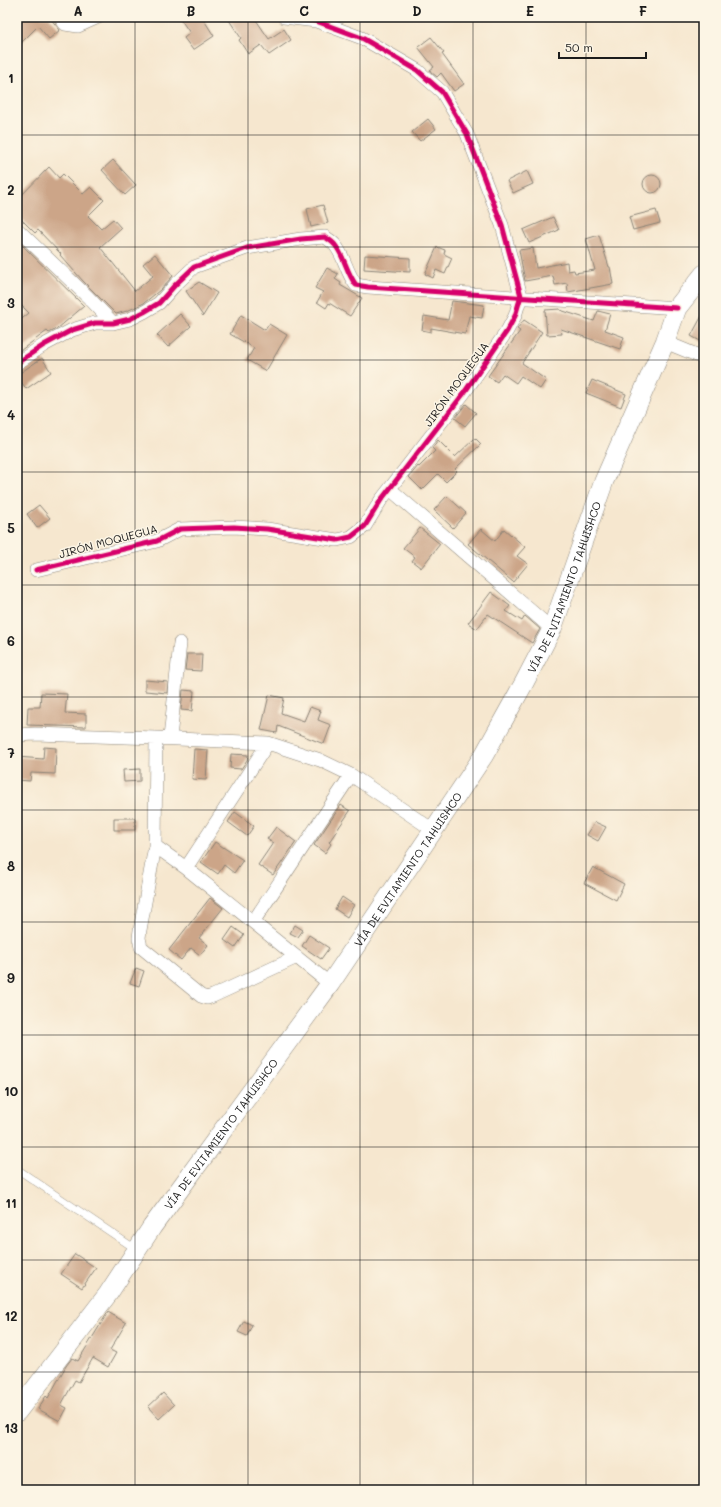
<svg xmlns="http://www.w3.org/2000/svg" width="721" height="1507" font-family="Mali,sans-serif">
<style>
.building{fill:#cca588}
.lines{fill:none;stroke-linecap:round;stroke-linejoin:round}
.service-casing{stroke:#898276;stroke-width:8}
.minor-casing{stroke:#898276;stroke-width:14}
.secondary-casing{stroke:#898276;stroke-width:20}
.service{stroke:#fff;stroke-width:7}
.minor{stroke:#fff;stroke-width:13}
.secondary{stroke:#fff;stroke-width:19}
.cycleway-casing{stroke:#fcf5e5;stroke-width:8}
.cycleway{stroke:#d6006c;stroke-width:5}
.grid{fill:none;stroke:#1c1c1c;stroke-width:1;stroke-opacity:0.55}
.labels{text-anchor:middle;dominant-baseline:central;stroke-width:3;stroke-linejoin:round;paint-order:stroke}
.street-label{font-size:11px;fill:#1c1c1c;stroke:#fcf5e5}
.neatline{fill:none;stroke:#1c1c1c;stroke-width:1.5}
.grid-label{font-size:13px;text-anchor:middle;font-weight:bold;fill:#1c1c1c}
</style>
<rect width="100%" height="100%" fill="#fcf5e5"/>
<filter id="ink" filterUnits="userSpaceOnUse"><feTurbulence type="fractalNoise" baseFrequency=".025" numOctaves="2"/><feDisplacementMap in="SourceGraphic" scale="8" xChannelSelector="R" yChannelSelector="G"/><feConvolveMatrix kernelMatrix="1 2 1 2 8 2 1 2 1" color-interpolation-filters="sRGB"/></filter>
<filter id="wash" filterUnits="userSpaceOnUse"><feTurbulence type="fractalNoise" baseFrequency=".012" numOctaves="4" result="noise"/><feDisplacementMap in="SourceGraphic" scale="16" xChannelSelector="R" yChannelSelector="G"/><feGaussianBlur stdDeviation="0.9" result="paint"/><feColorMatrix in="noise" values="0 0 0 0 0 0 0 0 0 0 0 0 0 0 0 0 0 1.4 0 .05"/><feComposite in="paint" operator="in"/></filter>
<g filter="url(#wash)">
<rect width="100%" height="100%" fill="#f6e7cf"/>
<g id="blocks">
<path class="building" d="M17,17h32l11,13 -11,9 -11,-13 -21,21z
M179,17h23l12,19 -21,14 -9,-12 6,-5z
M227,17h27l15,22 15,-10 7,11 -22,15 -8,-10 -13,9 -9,-14 2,-2z
M431,37l13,16 -2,1 22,30 -10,7 -13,-18 -4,4 -6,-5 -1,-2 4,-3 -16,-20z
M428,119l8,10 -16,12 -8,-9z
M113,160l23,25 -11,10 -23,-25z
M49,167l10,11 4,-4 20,20 8,-7 13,13 -16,16 13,13 12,-10 8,9 -21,19 35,44 18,-15 -10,-12 12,-10 18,22 -13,14 -16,13 -17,8 -11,3 -33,-33 -23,-26 1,-1 -23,-24 -3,3 -18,-18v-15z
M527,171l6,13 -20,9 -6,-12z
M643 184a9 9 0 1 1 18 0a9 9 0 1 1-18 0Z
M323,205l5,18 -17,4 -4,-18z
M656,210l4,13 -27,7 -4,-13z
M553,217l6,13 -30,13 -6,-13z
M599,235l10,32h1l3,17 -45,8 -1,-9 -12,2 -2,-9 -28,5 -6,-31 14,-2 3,20 31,-6 1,9 6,-1 1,3 20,-3 -9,-31z
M17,240l67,66 -27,23 -8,4 -2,-2 -30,22v-30l12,-10 -12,-12z
M437,247l8,3 -1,4 8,4 -7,16 -9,-4 -3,8 -8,-4z
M365,255l45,3v14l-46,-3z
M327,268l11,6 -3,5 6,4 -1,2 22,13 -12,18 -21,-13 -3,5 -9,-6 6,-10 -8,-4z
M199,282l18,11 -14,23 -17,-25z
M452,301l32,4 -2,13 -13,-2 -4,18 -34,-6v4l-9,-2 2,-14 24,4z
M560,309v1l34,11 4,-10 12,3 -5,16 19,7 -4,12 -59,-20 1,5 -15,1 -2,-25z
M704,312v31l-13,-7z
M180,314l11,12 -23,21 -11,-12z
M241,315l24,15 4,-6 18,11 -21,36 -19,-11 7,-12 -24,-14z
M524,320l18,12 -20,31 24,17 -6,9 -19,-13 -5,7 -13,-9 -6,8 -9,-6 32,-45 -3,-2z
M42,358l9,14 -25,17 -9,-14z
M592,380l34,14 -5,13 -35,-14z
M466,404l10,9 -11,13 -10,-8z
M475,438l6,6 -26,25 2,2 -11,11 -8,-8 -16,16 -13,-13 9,-11 1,1 16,-16 -3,-3 6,-8 17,17z
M447,496l19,17 -13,15 -19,-18z
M39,505l11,13 -13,10 -10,-14z
M420,528l20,16 -19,24 -9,-7 3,-4 -12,-9z
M481,529l14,12 9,-12 21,18 -8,9 11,8 -15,18 -45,-38z
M491,592l19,14 -4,5 16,10 3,-5 15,13 -8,14 -44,-29 -11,15 -9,-6z
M187,654h15l-1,17 -16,-1z
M145,680l23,2 -1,11 -22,-2z
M183,690l11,1 -2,20 -11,-1z
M41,693l26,1 -2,19 21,1v13l-59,-2 1,-18h12z
M269,695l15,3 -3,15 23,8 6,-14 11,4 -3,9 13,5 -7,19 -46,-18 -1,7 -16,-3z
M44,747l12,1 -1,26 -24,-1 -1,8 -13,-1v-23l26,2z
M194,749l14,1 -2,30 -14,-1z
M231,754l17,1 -1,5 -6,9 -11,-1z
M140,769v12l-16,1 -1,-12z
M341,805l9,6 -21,31 2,2 -6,9 -11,-8z
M235,812l19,14 -7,10 -19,-14z
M114,818h21v12h-21z
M595,822l11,5 -8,14 -11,-6z
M276,827l20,15 -23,33 -15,-10 15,-22 -6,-4z
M215,842l28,18 -9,13 -10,-8 -6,9 -17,-12z
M593,867l31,17 -8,16 -32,-17z
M342,897l12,8 -7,12 -12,-8z
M210,898l13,10 -24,30 9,7 -8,10 -9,-7 -10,12 -12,-10z
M295,925l8,5 -5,7 -8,-4z
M233,927l11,8 -9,13 -11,-8z
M309,935l20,13 -8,11 -19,-13z
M136,968l8,3 -5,15 -9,-3z
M75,1254l21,14 -14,20 -21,-14z
M108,1312l18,11 -16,27 6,3 -8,14 -15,-9 -14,24 -4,-2 -14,25 6,3 -7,13 -22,-12 8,-13 2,2 18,-32 6,-8 6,3z
M244,1321l8,4 -5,11 -9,-4z
M163,1393l11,12 -15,14 -11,-12z"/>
</g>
</g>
<g filter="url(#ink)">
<use href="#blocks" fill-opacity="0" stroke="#898276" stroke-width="1"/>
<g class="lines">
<g class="service-casing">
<path id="service" d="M17,1169l120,81"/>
</g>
<g class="minor-casing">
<path id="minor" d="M60,17l5,7 13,2 20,-9
M17,229l71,68 25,26
M665,342l39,16
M17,363l27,-18 28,-15 23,-7h18l17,-4 14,-7 15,-9 16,-18 19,-18 53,-19 54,-9 24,-2c3,2 8,5 10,8 10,12 11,27 21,40l12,2 309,21
M390,489l162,140
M36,570l121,-29 23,-12 54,-2 33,2 70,11 14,-3 14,-11 16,-26 83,-107 43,-62 8,-15 6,-20 -19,-71 -35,-91 -25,-42 -25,-22 -55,-32 -46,-17 -32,-4
M17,735l18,-1 121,4 112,5 52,17 31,15 82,55
M156,738l-1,108 31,22 144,116
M170,738l10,-95
M155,846l-15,84 -1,8 2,9 60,49 6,2 6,-2 84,-39
M186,868l82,-125
M253,922l98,-147"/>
</g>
<g class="secondary-casing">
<g id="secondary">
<path id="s1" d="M17,1412l91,-118 44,-67 178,-243 154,-229 40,-72 28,-54 52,-148 61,-139 12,-34 27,-34"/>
</g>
</g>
<use href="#service" class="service"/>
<use href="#minor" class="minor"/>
<use href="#secondary" class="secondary"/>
<g class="cycleway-casing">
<path id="cycleway" d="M17,363l27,-18 28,-15 23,-7h18l17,-4 14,-7 15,-9 16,-18 19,-18 53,-19 54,-9 24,-2c3,2 8,5 10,8 10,12 11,27 21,40l12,2 309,21
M36,570l121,-29 23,-12 54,-2 33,2 70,11 14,-3 14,-11 16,-26 83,-107 43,-62 8,-15 6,-20 -19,-71 -35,-91 -25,-42 -25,-22 -55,-32 -46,-17 -32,-4"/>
</g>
<use href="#cycleway" class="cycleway"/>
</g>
</g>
<path class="grid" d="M135,17v1473M248,17v1473M360,17v1473M473,17v1473M586,17v1473M17,135h687M17,247h687M17,360h687M17,472h687M17,585h687M17,697h687M17,810h687M17,922h687M17,1035h687M17,1147h687M17,1260h687M17,1372h687"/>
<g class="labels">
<g class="street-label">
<text transform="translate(456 384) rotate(-54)">JIRÓN MOQUEGUA</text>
<text transform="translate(108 541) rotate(-15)">JIRÓN MOQUEGUA</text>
<text stroke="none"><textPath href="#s1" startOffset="993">VÍA DE EVITAMIENTO TAHUISHCO</textPath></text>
<text stroke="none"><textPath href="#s1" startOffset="669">VÍA DE EVITAMIENTO TAHUISHCO</textPath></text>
<text stroke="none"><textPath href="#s1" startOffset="345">VÍA DE EVITAMIENTO TAHUISHCO</textPath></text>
</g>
</g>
<rect width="721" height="1507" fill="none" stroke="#fcf5e5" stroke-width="44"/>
<path d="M559 52v6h87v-6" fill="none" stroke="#1c1c1c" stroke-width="2"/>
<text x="565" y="52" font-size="12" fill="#1c1c1c" stroke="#fcf5e5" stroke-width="3" paint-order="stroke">50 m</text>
<rect x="22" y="22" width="677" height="1463" class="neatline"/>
<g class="grid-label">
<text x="78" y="16">A</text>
<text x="191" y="16">B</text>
<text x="304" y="16">C</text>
<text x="417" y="16">D</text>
<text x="530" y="16">E</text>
<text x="643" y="16">F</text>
<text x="11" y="83">1</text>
<text x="11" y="195">2</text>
<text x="11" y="308">3</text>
<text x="11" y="420">4</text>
<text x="11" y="533">5</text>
<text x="11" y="646">6</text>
<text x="11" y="758">7</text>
<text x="11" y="871">8</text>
<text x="11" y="983">9</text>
<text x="11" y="1096">10</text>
<text x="11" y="1208">11</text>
<text x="11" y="1321">12</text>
<text x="11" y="1433">13</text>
</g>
</svg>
